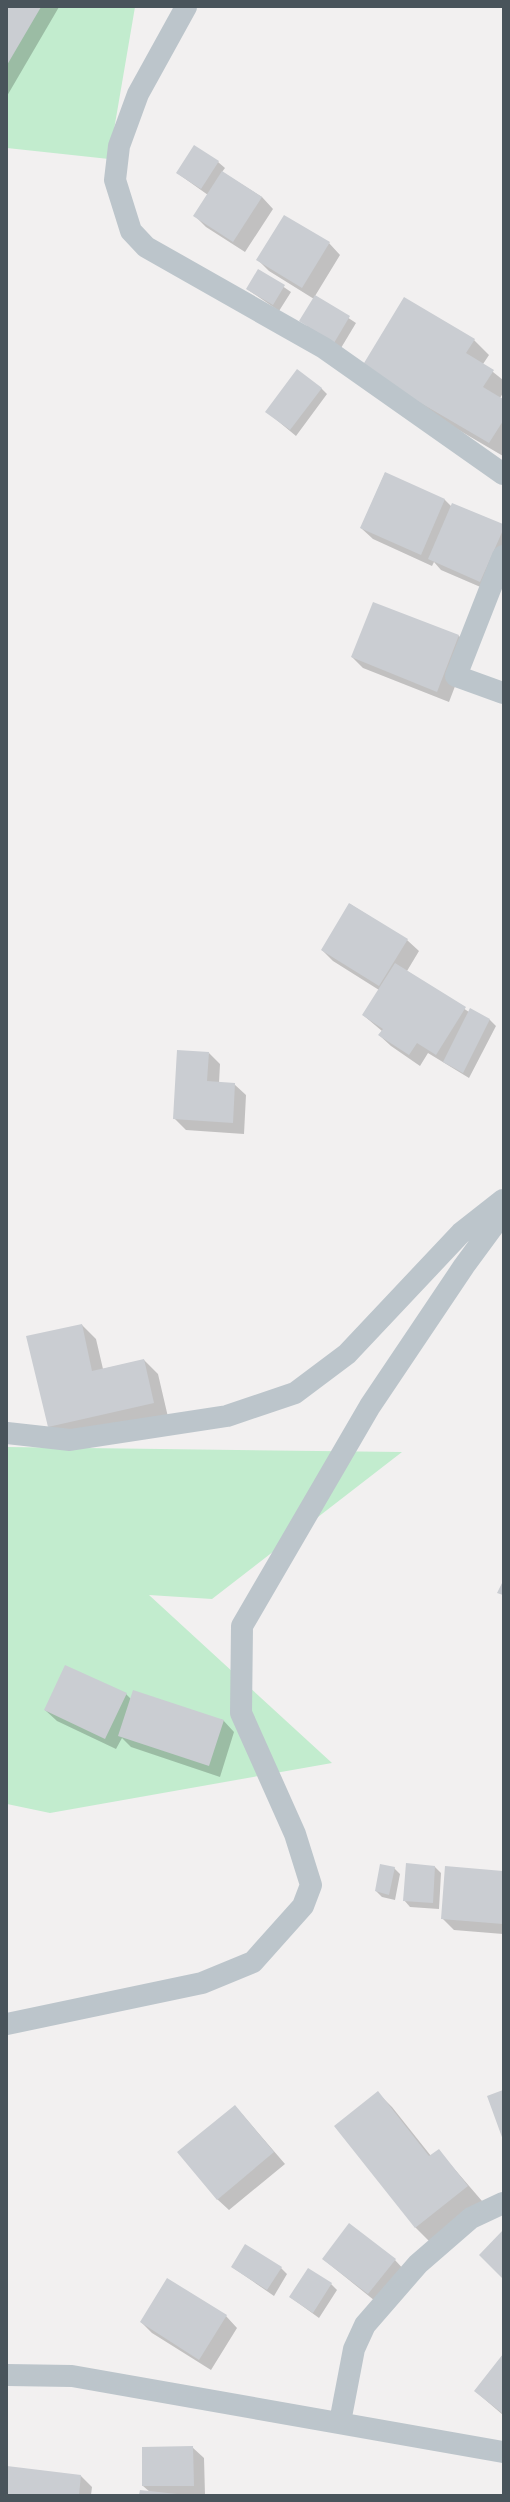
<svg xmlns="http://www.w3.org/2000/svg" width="510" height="2502" font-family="Figtree,sans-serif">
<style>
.green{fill:#c2ecce}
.shadow{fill:#0003}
.building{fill:#cacdd2}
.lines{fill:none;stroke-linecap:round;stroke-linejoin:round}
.minor{stroke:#bcc5cb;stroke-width:22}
</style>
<rect width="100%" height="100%" fill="#f2f0f0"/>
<path class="green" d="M7,7h128l-26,152 -102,-11z
M7,1447l395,5 -190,147 -63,-4 183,168 -282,50 -43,-9z"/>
<path class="shadow" d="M7,7h52l-52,89z
M218,162l7,6 -3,4 40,25 11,12 -28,43 -39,-25 -11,-11 13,-21 -31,-22z
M329,243l11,12 -25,41 41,27 -15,25 -34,-21 7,-28 -45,-28 -11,-11z
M259,270l32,22 -12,19 -32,-22z
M474,340l15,15 -6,9 20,16v13l-3,5 3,2v56l-126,-74z
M321,388l6,6 -31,42 -29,-24z
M385,473l60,27 7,7 51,18v42l-11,25 -51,-22 -7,-8 -2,4 -59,-27 -12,-11z
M459,636l11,11 -21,55 -86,-34 -11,-11z
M350,904l57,36 12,11 -12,20 62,41 1,-2 20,10 6,6 -27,52 -41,-25 -8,13 -29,-20 -12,-11 3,-4 -19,-16 16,-25 -46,-29 -11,-11z
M209,1053l11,11 -1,19 15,1 12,11 -2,39 -58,-4 -12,-12z
M82,1325l14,14 7,30 41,-9 14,14 10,43 -105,24 -14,-14z
M126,1694l5,5 92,21 11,12 -14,45 -89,-30 -9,-9 -6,11 -59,-28 -12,-11z
M407,1864l28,3 6,6 -2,36 -29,-2 -6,-7z
M394,1868l6,6 -5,26 -13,-3 -6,-6z
M503,1872v62l-49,-4 -12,-12z
M377,2092l15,15 39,49 8,-5 43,50 -52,41 -15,-15z
M235,2106l50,58 -56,46 -12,-11z
M323,2259l72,1 11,12 -26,33z
M232,2267l49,1 6,6 -13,22z
M331,2284l6,6 -18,28 -29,-21z
M226,2316l11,12 -26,42 -59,-37 -11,-11z
M503,2355v60l-28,-24z
M192,2447l12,11 1,37h-65l10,-3 -7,-6v-38z
M7,2467l74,9 11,11 -1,8h-84z"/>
<path class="building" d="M7,7h34l-34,58z
M194,145l25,16 -18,28 -25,-16z
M222,171l40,26 -29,45 -40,-26z
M284,215l46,27 -28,46 -46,-28z
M258,269l27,16 -12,20 -27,-16z
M315,295l35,21 -16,27 -35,-22z
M404,297l71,42 -9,14 28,17 -11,17 20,12v22l-14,22 -128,-75z
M297,369l25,19 -32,42 -25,-18z
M385,472l60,27 -24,56 -61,-27z
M452,503l51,21v6l-23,52 -52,-23z
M373,602l86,33 -22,57 -86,-35z
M349,903l59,36 -29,47 -58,-36z
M395,963l71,44 -30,48 -19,-12 -8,12 -31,-20 5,-6 -21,-14z
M470,1008l20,11 -27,54 -20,-11z
M177,1050l32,2 -2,29 28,2 -2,40 -60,-4z
M82,1324l10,47 52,-12 10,44 -106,24 -22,-91z
M503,1581v14l-6,-2z
M65,1665l62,28 -22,46 -61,-29z
M133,1690l91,30 -15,46 -91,-30z
M406,1863l29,3 -2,37 -30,-2z
M380,1864l15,3 -6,28 -14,-4z
M445,1866l58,5v53l-62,-5z
M503,2090v50l-16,-44z
M378,2091l51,65 10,-7 29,37 -53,42 -81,-102z
M235,2105l39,47 -57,48 -40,-48z
M349,2223l47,36 -28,35 -46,-35z
M503,2230v49l-24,-24z
M245,2244l37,23 -15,23 -36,-23z
M308,2268l24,15 -19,30 -24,-16z
M167,2278l60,37 -28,45 -59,-38z
M503,2354v58l-1,1 -28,-22z
M193,2446l1,40h-52v-39z
M7,2466l74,9 -2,20h-72z
M140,2490l37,4v1h-38z"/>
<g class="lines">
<path class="minor" d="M186,7l-48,87 -19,52 -4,34 16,51 15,16 178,101 179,126
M503,556l-47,120 47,17
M7,1433l63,7 157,-24 68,-23 52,-39 114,-121 42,-33
M7,2024l195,-41 51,-21 50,-56 8,-21 -16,-51 -54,-121 1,-87 128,-220 94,-140 39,-53
M7,2375l65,1 431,76
M340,2422l14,-73 11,-24 53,-61 53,-46 32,-15"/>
</g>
<rect width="510" height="2502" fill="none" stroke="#49545b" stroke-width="16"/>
</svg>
